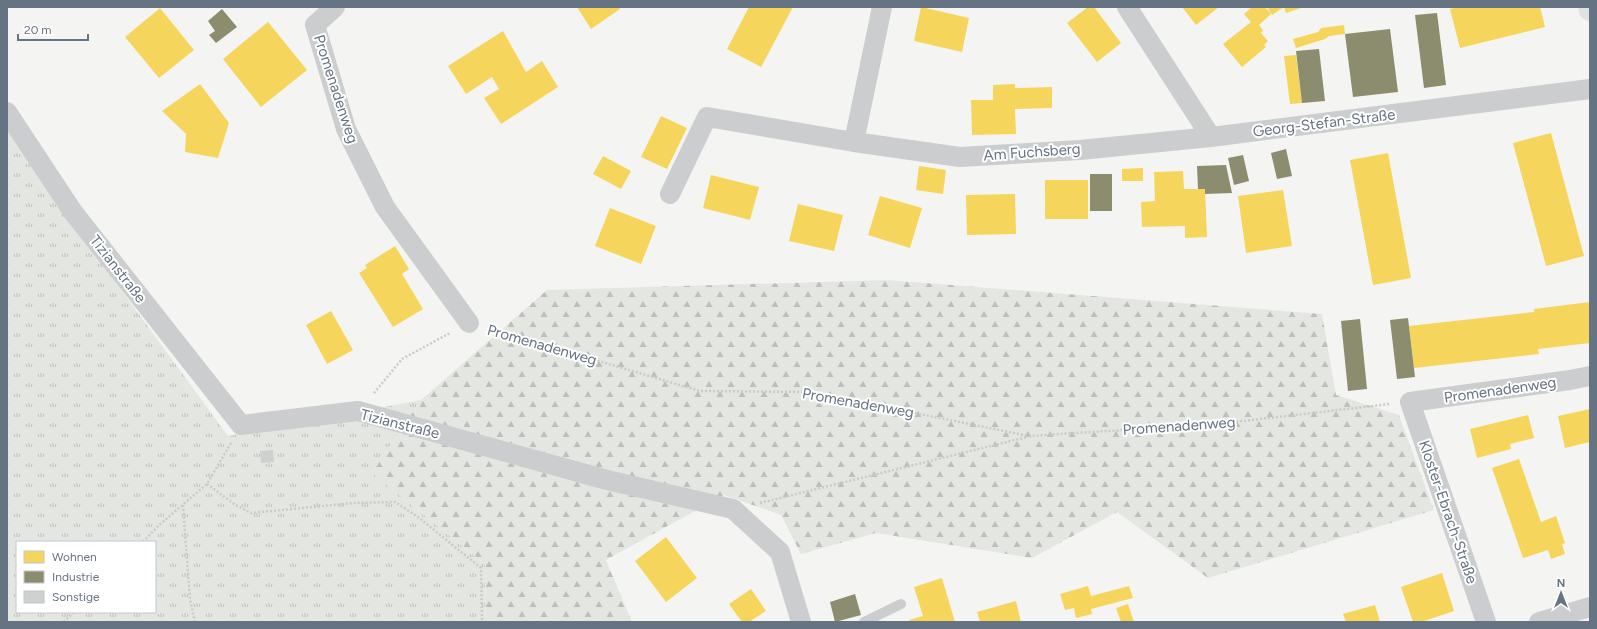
<svg xmlns="http://www.w3.org/2000/svg" width="1597" height="629" font-family="Figtree,sans-serif">
<style>
.grass{fill:url(#grass-tufts);fill-rule:evenodd}
.forest{fill:url(#forest-firs)}
.homes{fill:#f6d55c}
.industry{fill:#8c8c6e}
.building{fill:#cfd0d0}
.lines{fill:none;stroke-linecap:round;stroke-linejoin:round}
.path{stroke:#cacacb;stroke-width:2.5;stroke-dasharray:2 2;stroke-linecap:butt}
.lane{stroke:#cccdce;stroke-width:10}
.street{stroke:#cccdce;stroke-width:20}
.secondary{stroke:#e0e1e1;stroke-width:22}
.labels{text-anchor:middle;dominant-baseline:central;stroke-width:4;stroke-linejoin:round;paint-order:stroke}
.street-label{font-size:15px;fill:#657383;stroke:#fff}
</style>
<defs>
<pattern id="grass-tufts" width="24" height="20" patternUnits="userSpaceOnUse"><rect width="24" height="20" fill="#e4e7e1"/><path d="M3 7l-1-3M5 7V3M7 7l1-3M15 17l-1-3M17 17v-4M19 17l1-3" fill="none" stroke="#bcc0bc"/></pattern>
<pattern id="forest-firs" width="22" height="20" patternUnits="userSpaceOnUse"><rect width="22" height="20" fill="#e4e7e1"/><path d="M5 1l3.5 6h-7zM16 11l3.5 6h-7z" fill="#bcc0bc"/></pattern>
</defs>
<rect width="100%" height="100%" fill="#f4f5f3"/>
<path class="grass" d="M7,125l61,92 160,219 193,-36 -49,73 113,91 1,58h-479zM17,542h138v70h-138z"/>
<path class="forest" d="M887,280l435,34 14,81 63,20 35,95 -226,68 -91,-66 -85,46 -156,-25 -75,21 -20,-39 -57,-20 -118,65 26,62h-146l-1,-58 -113,-91 49,-73 126,-110z"/>
<path class="homes" d="M577,7h42l1,2 -29,20z
M749,7h44l-32,60 -34,-18z
M921,7l48,11 -7,34 -48,-11z
M1088,7h6l27,36 -24,19 -30,-39z
M1182,7h37l-23,18z
M1252,7h13l6,7 -12,11 4,5 -2,3 7,8 -4,4 2,2 -24,20 -19,-23 28,-22 -7,-8z
M1267,7h37l-18,6 -2,-6 -12,8z
M1458,7h82l5,20 -85,21 -10,-39z
M160,8l34,42 -35,28 -34,-41z
M268,22l39,48 -46,37 -38,-48z
M1344,25l1,9 -16,2 -4,3 -29,9 -3,-9 25,-7 3,-4z
M503,31l23,41 16,-11 16,26 -57,37 -17,-26 15,-9 -7,-12 -26,17 -18,-28z
M1296,55l6,48 -12,1 -6,-48z
M200,84l29,39 -11,35 -33,-6 1,-18 -24,-23z
M1015,84v4l37,-1v21l-37,1 1,25 -44,1 -1,-35h22v-15z
M661,116l26,12 -20,41 -26,-12z
M1551,133l33,123 -38,10 -33,-123z
M1388,153l23,125 -38,7 -23,-125z
M603,156l28,15 -10,18 -28,-15z
M919,166l27,4 -3,24 -27,-4z
M1143,168v13h-21v-12z
M1183,171l1,18h21l2,48 -22,1v-12l-43,1 -1,-25 14,-1 -1,-29z
M711,175l48,12 -9,33 -47,-12z
M1045,180h43v39h-43z
M1283,190l9,56 -46,7 -8,-57z
M1015,194l1,40 -49,1 -1,-40z
M880,196l42,12 -12,40 -42,-13z
M798,204l45,11 -9,36 -45,-10z
M610,208l46,18 -15,38 -46,-18z
M395,246l14,23 -7,5 21,35 -30,18 -34,-54 8,-5 -2,-3z
M1590,302v41l-52,6 1,5 -125,14 -5,-42 125,-14v-3z
M331,311l22,39 -26,14 -21,-39z
M1590,409v33l-25,6 -7,-32z
M1528,415l6,23 -24,6 1,5 -34,9 -7,-29z
M1519,459l22,63 15,-6 9,27 -3,1 3,10 -14,5 -3,-9 -25,8 -31,-90z
M666,537l31,41 -31,24 -31,-41z
M1442,573l12,38 -33,11h-8l-12,-35z
M942,578l13,44h-45l-1,-2 14,-4 -9,-29z
M1088,586l3,10 38,-10 4,12 -42,11 1,5 -16,4 -2,-10 -9,2 -5,-16z
M751,589l15,22 -17,11h-7l-13,-18z
M1016,601l5,21h-41l-3,-10z
M1128,604l6,18h-13l-5,-14z
M1375,605l5,17h-34l-3,-8z"/>
<path class="industry" d="M222,9l15,18 -21,16 -7,-8 6,-4 -7,-10z
M1437,13l9,72 -22,3 -9,-73z
M1390,29l8,63 -45,5 -8,-63z
M1319,49l6,52 -23,2 -6,-52z
M1286,149l6,27 -15,3 -6,-26z
M1243,155l6,26 -15,4 -6,-27z
M1226,165l6,28 -27,1v-5h-7l-1,-23z
M1090,174h22v37h-22z
M1408,318l7,59 -18,2 -7,-59z
M1360,319l7,70 -19,2 -7,-70z
M855,594l6,21 -26,7 -5,-20z"/>
<path class="building" d="M273,450l1,12 -13,1 -1,-12z"/>
<g class="lines">
<path class="path" d="M490,329l210,62 111,1 218,44 188,-12 173,-20
M374,393l28,-34 48,-26
M207,484l27,20 17,9 103,-10 41,-1 23,15 63,51 1,54
M760,503l267,-66
M183,505l7,95 5,22
M143,542l15,-16 49,-42 24,-41
M64,622l10,-10"/>
<path class="lane" d="M864,622l37,-18"/>
<path class="street" d="M335,7l-20,18 31,104 39,78 84,116
M1127,7l84,130 379,-48
M7,112l66,100 168,213 117,-14 249,69 126,29 47,43 21,70
M854,142l28,-135
M670,194l37,-77 147,25 106,15 120,-7 131,-13
M1486,622l-76,-220 160,-22 20,-4
M1539,622l51,-15"/>
<path class="secondary" d="M1589,7l1,3"/>
</g>
<g class="labels">
<g class="street-label">
<text transform="translate(336 89) rotate(72)">Promenadenweg</text>
<text transform="translate(1324 123) rotate(-7)">Georg-Stefan-Straße</text>
<text transform="translate(1032 152) rotate(-4)">Am Fuchsberg</text>
<text transform="translate(118 269) rotate(52)">Tizianstraße</text>
<text transform="translate(542 345) rotate(16)">Promenadenweg</text>
<text transform="translate(1500 390) rotate(-8)">Promenadenweg</text>
<text transform="translate(858 403) rotate(10)">Promenadenweg</text>
<text transform="translate(400 424) rotate(14)">Tizianstraße</text>
<text transform="translate(1179 426) rotate(-4)">Promenadenweg</text>
<text transform="translate(1448 512) rotate(71)">Kloster-Ebrach-Straße</text>
</g>
</g>
<rect width="1597" height="629" fill="none" stroke="#657383" stroke-width="16"/>
<rect x="16" y="541" width="140" height="72" fill="#ffffff" stroke="#c1c7cd"/>
<rect x="24" y="551" width="20" height="12" fill="#f6d55c" stroke="#c1c7cd"/>
<text x="52" y="561" font-size="12" fill="#657383">Wohnen</text>
<rect x="24" y="571" width="20" height="12" fill="#8c8c6e" stroke="#c1c7cd"/>
<text x="52" y="581" font-size="12" fill="#657383">Industrie</text>
<rect x="24" y="591" width="20" height="12" fill="#cfd0d0" stroke="#c1c7cd"/>
<text x="52" y="601" font-size="12" fill="#657383">Sonstige</text>
<g transform="translate(1561 593)" stroke="#ffffff" stroke-width="3" paint-order="stroke">
<path d="M0-3L7 15L0 10L-7 15Z" fill="#657383"/>
<text y="-6" font-size="11" font-weight="bold" text-anchor="middle" fill="#657383">N</text>
</g>
<path d="M18 34v6h70v-6" fill="none" stroke="#657383" stroke-width="2"/>
<text x="24" y="34" font-size="12" fill="#657383" stroke="#ffffff" stroke-width="3" paint-order="stroke">20 m</text>
</svg>
